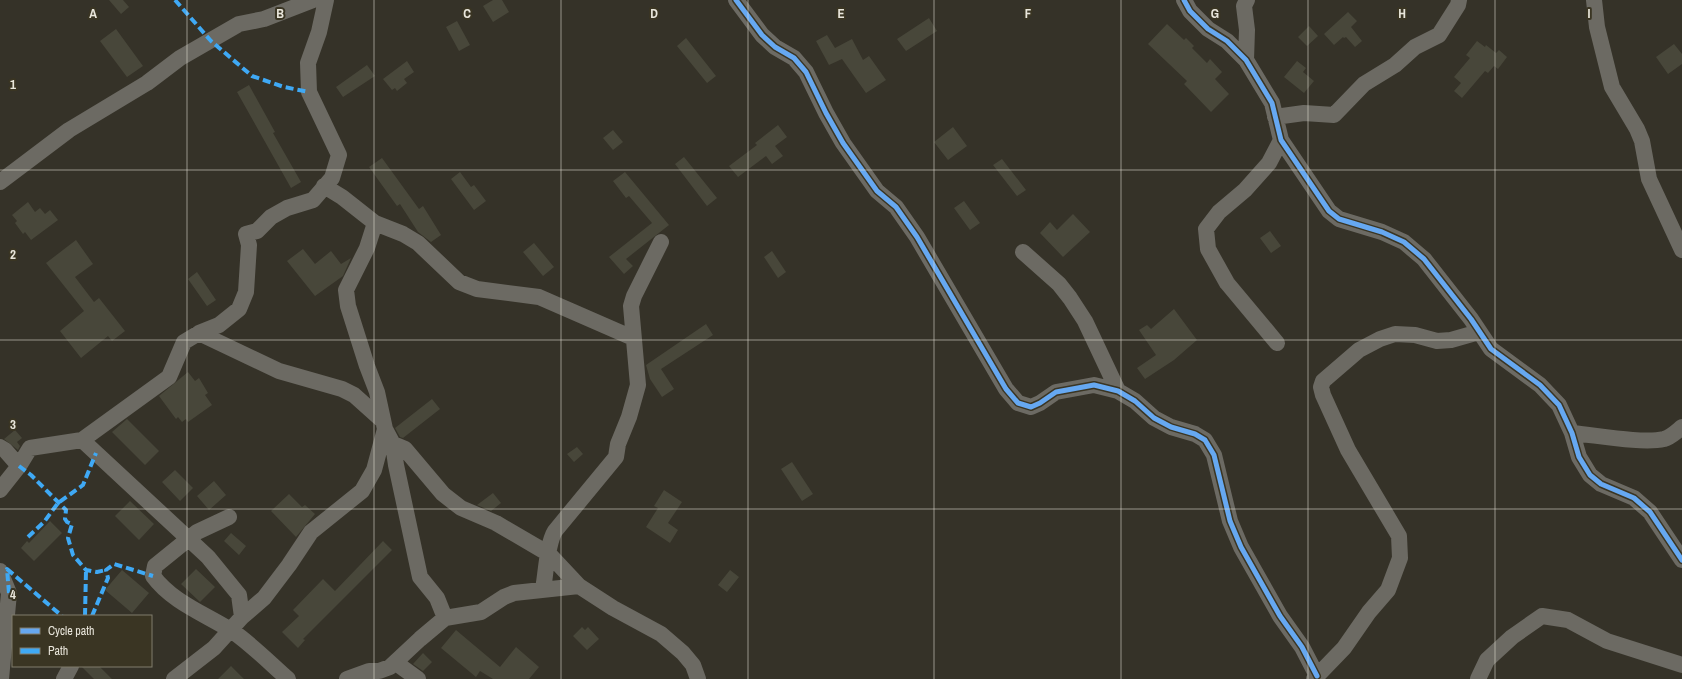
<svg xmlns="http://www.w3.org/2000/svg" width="1682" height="679" font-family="'Archivo Narrow',sans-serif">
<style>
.building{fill:#48473a}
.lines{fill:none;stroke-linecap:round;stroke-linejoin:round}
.minor{stroke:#6c6a63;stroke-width:16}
.quiet{stroke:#3fa9f5;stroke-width:4;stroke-dasharray:8 4;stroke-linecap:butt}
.cycleway-casing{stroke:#3a3523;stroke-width:8}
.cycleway{stroke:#66a8f1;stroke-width:5}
.grid{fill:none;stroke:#e9e6db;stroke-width:1;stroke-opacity:0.55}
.grid-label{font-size:13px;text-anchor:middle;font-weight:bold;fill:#e9e6db;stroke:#3a3523;stroke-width:4;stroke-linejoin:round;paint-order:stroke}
</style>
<rect width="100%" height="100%" fill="#353228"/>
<path class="building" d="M109,0h14l6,7 -8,7z
M493,0h9l7,12 -16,10 -10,-16z
M1348,12l9,9 -6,6 11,14 -7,6 -9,-10 -2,1 -1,-1 -9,8 -10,-11z
M929,18l8,13 -31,20 -9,-12z
M457,21l13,24 -11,6 -13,-24z
M1167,24l17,16 2,-2 8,8 -2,2 15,15 3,-4 12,13 -7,7 14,15 -18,18 -27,-28 3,-3 -39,-37z
M1309,26l9,10 -11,10 -9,-9z
M116,29l27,37 -16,11 -27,-36z
M827,35l8,13 17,-9 11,21 6,-4 17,24 -20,13 -24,-34 -13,6 -13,-24z
M686,38l30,38 -9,7 -30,-37z
M1477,41l8,6 1,-2 10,8 3,-3 8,7 -9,12 -4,-3 -6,7 -3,-2 -23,27 -8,-7 7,-8 -7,-6 16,-19 -4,-3z
M1674,44l8,10v10l-14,10 -12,-17z
M407,61l7,11 -10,7 3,4 -10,8 -2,-3 -3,2 -9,-11z
M1297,61l9,7 -3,4 11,9 -10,12 -20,-16z
M367,65l8,11 -32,21 -7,-10z
M249,85l26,47 -2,1 28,49 -10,6 -54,-96z
M778,125l9,12 -12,9 8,10 -11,8 -6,-8 -28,21 -9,-11 28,-21 -2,-2z
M953,127l14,19 -19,14 -14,-18z
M613,130l10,12 -10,8 -10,-12z
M684,157l33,41 -10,8 -32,-42z
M382,158l37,51 4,-3 18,29 -10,7 -13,-10 -18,-28 -3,2 -28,-39z
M1002,159l24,31 -9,6 -24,-31z
M460,172l11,15 3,-2 12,16 -12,9 -23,-31z
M625,172l44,53 -43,34 7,7 -9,8 -15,-17 43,-34 -23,-27 -3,2 -13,-17z
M964,201l16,22 -10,7 -16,-22z
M28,202l7,10 5,-4 5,6 5,-4 8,10 -27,20 -6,-8 -2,2 -8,-11 2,-2 -5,-6z
M1073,214l17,18 -27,25 -23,-24 10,-11 7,8z
M1270,231l11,15 -10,7 -11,-15z
M76,240l17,24 -18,13 19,25 5,-4 26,33 -13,10 -4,-5 -27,22 -21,-27 24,-20 -38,-48z
M534,243l20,24 -11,9 -20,-24z
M303,249l12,15 16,-13 10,13 10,-6 -8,18 -28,20 -28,-35z
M772,251l14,21 -8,6 -14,-21z
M197,272l19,28 -9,6 -19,-27z
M1174,309l23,31 -23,20 -29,19 -8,-11 19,-13 -17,-25 8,-5 4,4z
M706,324l7,11 -52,34 13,20 -12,8 -12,-18 -4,-14z
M188,372l7,9 4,-3 9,15 -3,2 7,10 -24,17 -2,-3 -4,3 -4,-5 -2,2 -17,-23z
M432,399l8,10 -37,29 -3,-1 -5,-9z
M127,419l32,32 -14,14 -33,-33z
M15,430l7,8 -5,4 3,4 -2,4 -14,-11z
M577,447l6,7 -9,8 -7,-8z
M792,462l21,32 -11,7 -21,-32z
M175,470l18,18 -13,13 -18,-19z
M214,481l12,14 -17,15 -12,-14z
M664,490l18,12 -14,21 10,7 -8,13 -24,-16 12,-19 -4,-2z
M493,493l8,10 -10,8 -14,-6z
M289,494l13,13 3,-2 10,9 -19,23 -25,-26z
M130,501l24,23 -15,16 -24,-24z
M50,521l12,12 -28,28 -13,-13 6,-7 2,2z
M231,533l15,13 -7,9 -15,-14z
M383,541l9,9 -89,89 2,1 -7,8 -16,-16 17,-16 -6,-6 30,-31 12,12z
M196,569l19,18 -15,15 -19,-18z
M122,570l27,23 -17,20 -27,-23z
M730,570l9,7 -12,15 -9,-7z
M582,627l3,3 3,-3 11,12 -12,11 -14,-14z
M456,630l44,37 16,-20 23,20 -10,12h-36l-13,-8 -4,6 -35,-29z
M423,653l9,9 -9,9 -10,-7z
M81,666h18l13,13h-18z
M231,666l13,13h-26z"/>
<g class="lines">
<path class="minor" d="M736,0l26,35 13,12 19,11 12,14 20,41 17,30 34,48 19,16 21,30 89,152 12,14 13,4 9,-4 16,-11 38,-7 24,6 17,10 19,17 17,9 24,7 10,6 9,15 16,66 11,26 39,69 22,31 15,29
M1184,0l6,11 18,18 19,12 19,19 26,43 9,37 48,71 10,8 43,13 22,10 20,17 47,60 20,30 49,36 19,20 13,28 7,24 11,18 11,9 33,14 16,14 32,48
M1594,0l3,27 15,60 25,42 5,12 7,38 33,71
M1246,60l1,-30 -3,-24 3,-6
M1275,117l29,-4 30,2 30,-31 31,-19 20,-18 24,-12 19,-30 1,-5
M0,182l69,-52 78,-47 33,-25 59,-34 25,-5 49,-19
M324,186l18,11 33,26 28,11 15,9 41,39 18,7 62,8 94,41
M375,223l-8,25 -21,42 2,16 19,60 10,26 8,37 8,15 12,5 38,45 18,14 35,15 53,31 30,32 34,22 48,26 22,19 10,12 5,14
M1023,252l36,32 11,14 15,23 33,70
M199,333l80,38 63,18 12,6 29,26
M1277,343l-50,-60 -19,-34 -2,-20 13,-17 26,-22 24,-27 12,-23
M1572,433c23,2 71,11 92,6 7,-2 13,-8 18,-12
M82,440l126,117 31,38 3,22
M393,444l3,21 24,112 17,21 8,20
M0,447l5,3 14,16
M0,490l19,-24 11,-18 52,-8 87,-63 15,-35 15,-9 20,-8 20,-16 7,-17 3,-47 -3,-11 11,-3 14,-14 16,-9 26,-8 19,-22 7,-23 -30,-63 -1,-29 11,-31 7,-32
M229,517l-32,15 -42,34 -2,10c19,26 52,38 79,55 18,12 39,33 56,48
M0,571l9,22 -8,86
M543,589c3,-16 4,-45 12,-58l61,-74 2,-13 11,-27 9,-32 -7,-79 3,-10 27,-54
M396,663l22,16
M64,679l7,-13
M174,679l40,-31 28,-31 22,-19 25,-33 22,-33 51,-41 12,-21 11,-41
M347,679l22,-8h10l11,-4 30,-28 25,-21 36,-6 23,-15 10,-4 65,-7
M1314,679l30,-31 25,-36 19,-22 12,-32 -1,-22 -51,-86 -25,-55 -2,-8 2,-6 36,-31 21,-11 15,-5 20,1 22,6 14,-1 28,-8
M1478,679l9,-19 25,-23 30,-21 26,4 39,21 75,24"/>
<path class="quiet" d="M175,0l36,41 41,35 32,11 25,5
M19,466l12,9 35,35 -1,9 2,3 5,2 -4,14 5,17 13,15 11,2 9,-2
M28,537l16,-15 14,-19 25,-18 13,-32
M9,593l-2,-24 55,47
M85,616l1,-46
M92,616l16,-38 -2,-8 8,-6 39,12"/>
<g class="cycleway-casing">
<path id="cycleway" d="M736,0l26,35 13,12 19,11 12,14 20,41 17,30 34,48 19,16 21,30 89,152 12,14 13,4 9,-4 16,-11 38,-7 24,6 17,10 19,17 17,9 24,7 10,6 9,15 16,66 11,26 39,69 22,31 15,29
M1184,0l6,11 18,18 19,12 19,19 26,43 9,37 48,71 10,8 43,13 22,10 20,17 47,60 20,30 49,36 19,20 13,28 7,24 11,18 11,9 33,14 16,14 32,48"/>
</g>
<use href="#cycleway" class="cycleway"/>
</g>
<path class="grid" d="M187,0v679M374,0v679M561,0v679M748,0v679M934,0v679M1121,0v679M1308,0v679M1495,0v679M0,170h1682M0,340h1682M0,509h1682"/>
<g class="grid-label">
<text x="93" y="18">A</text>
<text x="280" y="18">B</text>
<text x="467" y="18">C</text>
<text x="654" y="18">D</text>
<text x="841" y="18">E</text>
<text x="1028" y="18">F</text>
<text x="1215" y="18">G</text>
<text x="1402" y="18">H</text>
<text x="1589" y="18">I</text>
<text x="13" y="89">1</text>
<text x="13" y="259">2</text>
<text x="13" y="429">3</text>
<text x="13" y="599">4</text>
</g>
<rect x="12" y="615" width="140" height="52" fill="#3a3523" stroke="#807c6d"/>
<rect x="20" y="628" width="20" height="6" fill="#66a8f1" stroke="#807c6d"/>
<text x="48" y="635" font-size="12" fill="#e9e6db">Cycle path</text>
<rect x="20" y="648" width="20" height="6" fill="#3fa9f5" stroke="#807c6d"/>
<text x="48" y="655" font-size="12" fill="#e9e6db">Path</text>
</svg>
